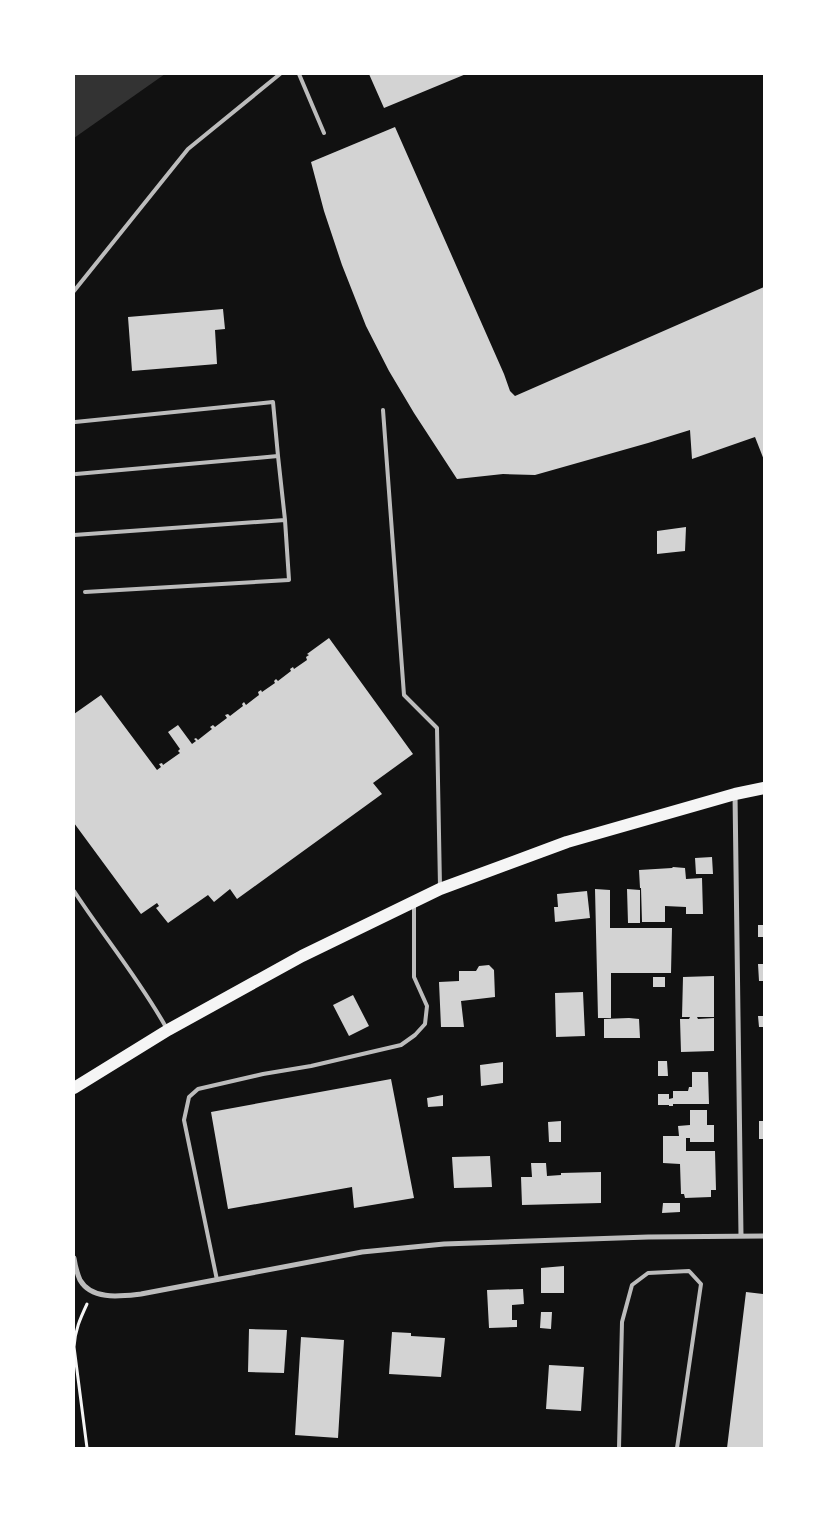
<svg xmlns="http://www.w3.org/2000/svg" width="838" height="1522" font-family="Bitter,serif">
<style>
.water{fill:#333}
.building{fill:#d3d3d3}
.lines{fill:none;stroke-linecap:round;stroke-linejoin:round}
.path{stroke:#f5f5f5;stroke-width:3}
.service{stroke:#bcbcbc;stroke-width:4}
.minor{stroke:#bcbcbc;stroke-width:5}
.primary{stroke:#f5f5f5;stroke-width:12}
</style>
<rect width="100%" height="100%" fill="#111"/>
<path class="water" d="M74,74h91l-91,64z"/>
<path class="building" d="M369,74h97l-82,34z
M395,127l109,247 6,17 5,5 249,-109v173l-9,-23 -63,22 -2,-29 -42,13 -113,32 -32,-1 -46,5 -43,-66 -25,-42 -23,-45 -24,-61 -18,-54 -13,-49z
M223,309l2,20 -10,1 2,34 -85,7 -4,-54z
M686,527l-1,24 -28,3v-23z
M329,638l84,116 -40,29 9,11 -145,105 -7,-10 -16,13 -6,-7 -40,28 -12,-15 3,-2 -2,-3 -16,11 -67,-91v-109l27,-19 56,75 4,-3 -2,-3 3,-1 1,2 17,-12 -2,-2 2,-2 -12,-17 10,-7 14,19 4,-3 -2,-2 2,-1 2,2 14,-11 -2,-2 3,-2 2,2 12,-9 -2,-3 3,-1 2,2 13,-10 -1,-2 2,-2 2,3 13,-10 -1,-3 3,-2 1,2 13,-9 -1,-2 2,-2 2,2 13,-10 -1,-2 3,-2 1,2 13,-9 -1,-3 3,-2 -2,-1z
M712,857l1,17h-17l-1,-16z
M673,867l12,1 1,11 16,-1 1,36h-17v-7l-21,-1v16h-23l-1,-34h-1l-1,-18 33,-2z
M595,889l15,1v38h62l-1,45h-60v45h-13z
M627,889l13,1v33h-12z
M587,891l3,27 -35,4 -1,-15h4l-1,-13z
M758,925h6v12h-6z
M758,964h6v17h-5z
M489,965l5,5 1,27 -34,4 3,26h-23l-2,-45 20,-1v-10h17l3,-5z
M714,976v41h-17l1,2 16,-1v33l-33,1 -1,-33h9l1,-2h-8l1,-40z
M653,977h12v10h-12z
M583,992l2,44 -29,1 -1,-44z
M353,995l16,31 -20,10 -16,-31z
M758,1016h6v11h-5z
M629,1018l10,1 1,19h-36v-19z
M658,1061h9l1,15h-10z
M503,1062v21l-22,3 -1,-21z
M692,1072h16l1,32h-36v2h-4v-1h-11v-11h11v5l4,-1v-7h15l1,-4h3z
M391,1079l23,119 -60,10 -2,-21 -124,22 -17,-97z
M443,1095v11l-15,1 -1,-9z
M690,1110h17v15h7v17h-24v-4h-4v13h29l1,39h-5v7l-26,1 -1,-4h-3l-1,-30 -17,-1v-27h16l-1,-10 12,-1z
M561,1121v21h-12l-1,-20z
M759,1121h5v18h-5z
M490,1156l2,31 -38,1 -2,-31z
M531,1163h15l1,13 14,-1v-2l40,-1v31l-79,2 -1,-28h11z
M663,1203h17v9l-18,1z
M564,1266v27h-23v-25z
M523,1289l1,15 -12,1v15h5v7l-28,1 -2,-38z
M763,1290l1,158h-37l19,-156 17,2z
M541,1312h11l-1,17 -11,-1z
M249,1329l38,1 -3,43 -36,-1z
M392,1332l19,1v3l34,2 -4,39 -52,-3z
M301,1337l43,3 -6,98 -43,-3z
M549,1365l35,2 -3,44 -35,-2z"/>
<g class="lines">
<path class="path" d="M87,1448l-13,-101c1,-17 6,-28 13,-43"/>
<path class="service" d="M299,74l25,59
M74,291l114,-142 92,-75
M383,410l21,285 33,33 3,158
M75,422l198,-20 5,54
M76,474l202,-18 7,64
M74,535l211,-15 4,60 -204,12
M74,891c30,46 66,89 93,138
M217,1280l-33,-160 5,-23 9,-8 65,-15 48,-8 90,-21 14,-10 10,-11 2,-18 -13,-29v-72
M619,1448l3,-126 10,-37 16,-12 41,-2 12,13 -24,164"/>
<path class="minor" d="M735,794l6,442
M74,1258c1,7 3,15 6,22 12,21 42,16 61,14l221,-42 82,-8 204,-7 116,-1"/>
<path class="primary" d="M74,1088l94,-58 134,-74 138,-67 127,-47 168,-48 29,-6"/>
</g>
<rect width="838" height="1522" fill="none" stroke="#ffffff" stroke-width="150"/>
</svg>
